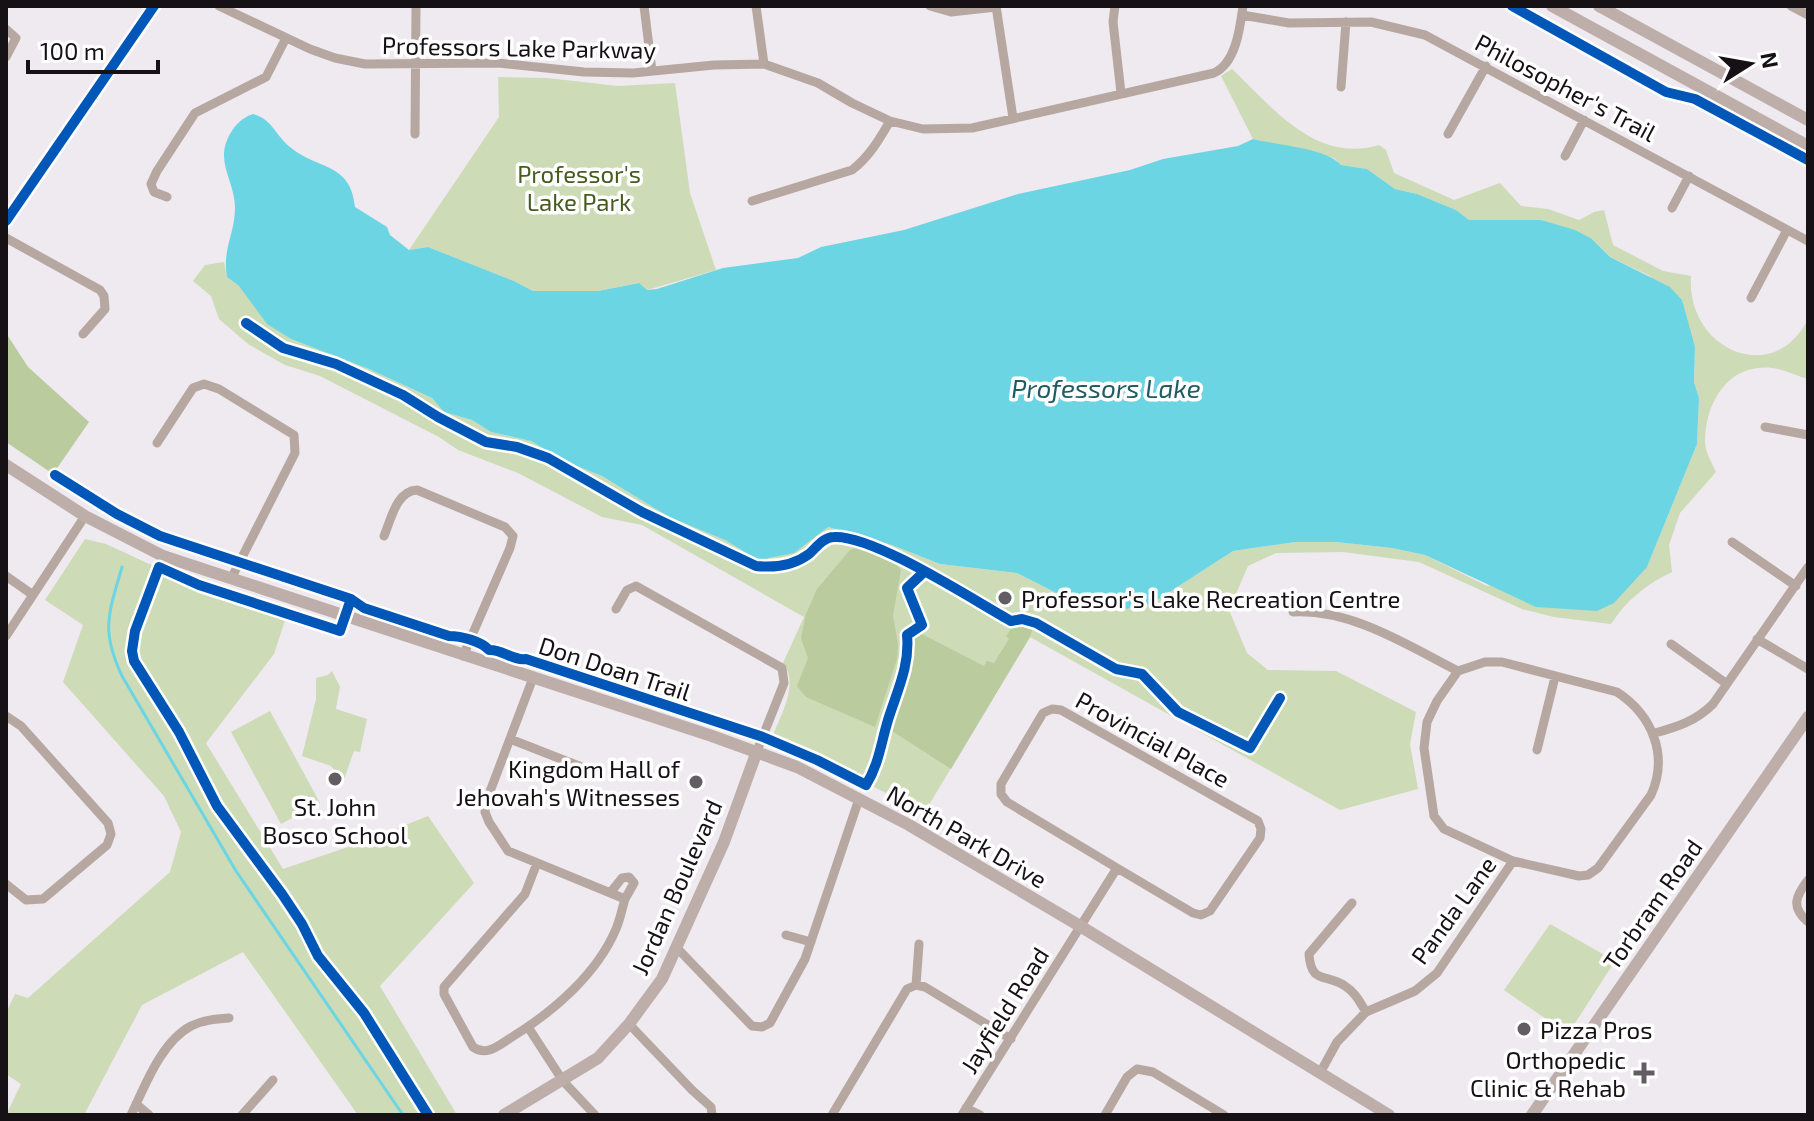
<svg xmlns="http://www.w3.org/2000/svg" width="1814" height="1121" font-family="'Exo 2',sans-serif">
<style>
.green{fill:#cddbb7}
.forest{fill:#bacb9e}
.water{fill:#6cd5e3}
.lines{fill:none;stroke-linecap:round;stroke-linejoin:round}
.stream{stroke:#6cd5e3;stroke-width:3}
.street{stroke:#b6a8a0;stroke-width:9}
.secondary{stroke:#bdaea9;stroke-width:12}
.cycleway-casing{stroke:#fff;stroke-width:15}
.cycleway{stroke:#0057b8;stroke-width:10}
.poi-dot{fill:#615d62;stroke:#fff;stroke-width:3}
.labels{text-anchor:middle;dominant-baseline:central;stroke-width:7;stroke-linejoin:round;paint-order:stroke}
.street-label{font-size:24px;fill:#151115;stroke:#fff}
.park-label{font-size:24px;fill:#455c1e;stroke:#fff}
.poi-label{font-size:24px;fill:#151115;stroke:#fff;text-anchor:start}
.water-label{font-size:26px;font-style:italic;fill:#205c63;stroke:#fff}
</style>
<rect width="100%" height="100%" fill="#efe9f0"/>
<path class="green" d="M1232,69c41,39 84,95 147,76l7,5 8,23 60,27 46,-17 21,23 27,3 31,11 15,-8 10,-2 9,35 50,26 28,5c-5,74 83,112 117,43v60c-11,-3 -25,-10 -36,-11 -44,-5 -67,35 -67,74 0,10 7,21 11,30l-36,41 -11,32 3,27c-26,12 -46,29 -61,52l-57,-7 -32,-8 -103,-47 -76,-10 -67,1 -28,13 -19,44 18,43 21,17 68,1 80,41 -6,32 8,45 -78,21 -310,-173 -106,176 -111,-58 -41,-17c8,-22 28,-54 11,-75l21,-46 -162,-92 -40,-8 -84,-44 -60,-23 -19,-13 -119,-61 -35,-11 -37,-21 -29,-25 -8,-23 -18,-15 12,-16 19,-3 3,15 12,9 52,53 78,30 63,29 12,14 28,8 19,12 40,9 33,20 38,15 67,41 56,23 33,20 70,-33 64,18 48,19 77,9 53,27 32,9h23l26,-5 82,-53 62,-9h41l56,6 33,7 62,31 160,-19 50,-123 2,-46 -5,-16 1,-35 -45,-71 -40,-19 -18,-18 -51,-19h-72l-13,-10 -39,-16 -22,-5 -28,-20 -26,-4 -7,-7 -81,-19 -32,-63z
M498,77l49,1 71,8 57,-3 15,110 26,77 -69,20 -9,-7 -40,8h-65l-19,-10 -86,-34 -19,3 90,-133z
M85,539l21,5 41,19 139,54 -12,37 -68,89 77,126 77,-26 68,-27 46,67 -94,103 77,129h-99l-115,-163 -101,53 -58,110h-78l15,-31 -15,-10v-61l9,-19 13,4 142,-126 11,-40 -17,-36 -101,-114 20,-57 -38,-25z
M332,671l8,16 -4,22 31,10 -7,33 -6,-1 -11,31 -12,-16 -29,-10 14,-57v-21l12,-3z
M270,711l50,92 -39,21 -50,-92z
M1550,924l65,37 -47,73 -64,-44z"/>
<path class="forest" d="M6,333l22,34 61,55 -36,52 -47,-32z
M857,548l36,12 8,10 -8,45 5,30 -1,14 -22,68 -69,-30 -9,-11 11,-28 -7,-20 5,-24 11,-25 33,-39z
M1021,623l12,4 -3,10 -79,132 -62,-40 22,-73 -1,-17 10,-6 64,33 3,-5 7,2 15,-24 -3,-3c5,-7 7,-12 15,-13z"/>
<path class="water" d="M253,114c19,5 23,22 37,33 27,23 61,15 65,60l32,20 3,8 19,15 19,-3 86,34 19,10h65l41,-8 8,7 10,-1 66,-21 75,-10 23,-11 83,-17 114,-36 112,-24 33,-11 75,-13 15,-7c23,6 74,9 88,26l26,4 28,20 22,5 39,16 13,10h72l34,10 17,9 18,18 60,30 12,13 13,47 -1,35 5,16 -2,46 -50,123 -33,36 -17,8 -61,-4 -111,-52 -33,-7 -56,-6h-41l-62,9 -82,53 -25,5h-24l-32,-9 -53,-27 -77,-9 -48,-19 -64,-18 -34,26 -36,7 -33,-20 -56,-23 -67,-41 -38,-15 -33,-20 -40,-9 -19,-12 -28,-8 -12,-14 -63,-29 -78,-30 -24,-15 -28,-38 -12,-9c-5,-28 8,-43 8,-69 0,-28 -21,-46 -5,-74 5,-9 13,-17 23,-20z"/>
<g class="lines">
<path class="stream" d="M122,567c-13,46 -22,62 0,109l114,195 167,244"/>
<path class="street" d="M219,6l91,43 25,9 30,6 133,-1 86,9 49,1 81,-8 50,-1 54,19 34,20 38,18 33,8 49,-1 242,-55c22,-10 26,-45 29,-67
M644,6l8,65
M756,6l8,58
M930,6l21,6 45,-5
M996,6l17,112
M1115,6l-2,16 8,71
M1791,6l17,9
M1242,15l47,8 82,-1 54,13 383,206
M6,29l10,9 -10,19
M1341,87l5,-65
M415,134l1,-128
M1448,134l38,-68
M1565,156l19,-36
M167,197l-13,-5 -3,-8 6,-13 38,-58 71,-36 20,-39
M752,201l100,-31c17,-13 27,-30 38,-49
M1672,208l17,-32
M6,238l94,52 4,6 1,13 -22,25
M1751,298l36,-68
M1765,427l43,8
M157,443l36,-55 11,-4 15,5 75,46 1,18 -64,126
M384,536c7,-16 12,-45 33,-46l88,37 8,9 -3,12 -47,108
M1732,542l64,44
M6,576l27,19
M616,609l11,-19 9,-4 146,82 2,15 -27,68
M1293,612c59,-3 114,33 165,59
M6,636l79,-120
M1757,639l51,30
M1671,644l56,40
M1485,662h17l115,30c35,23 52,63 34,103l-53,73 -10,7 -9,1 -66,-15 -69,-32 -10,-13 -10,-68 3,-26 10,-21 21,-30z
M533,678l-47,124 -1,10 4,10 19,29 117,48c-3,10 -5,21 -9,30 -19,45 -63,83 -104,108 -13,8 -25,20 -39,10l-29,-53v-7l81,-93 12,-31
M6,716l15,10 87,97 3,11 -4,11 -64,54 -17,1 -20,-16
M1655,733c22,-6 41,-12 58,-29l95,-137
M510,739l74,29
M1537,750l18,-73
M1808,880c-13,17 -17,27 0,42
M610,893l12,-15 7,-1 5,6 -9,16
M1352,903l-43,51c2,31 17,19 36,32 10,6 15,16 21,26
M786,935l25,7
M677,948l75,78 10,1 8,-4 35,-64 54,-160
M916,985l3,-41
M629,1024l63,66 19,17 1,8
M528,1027l35,54 32,34
M1320,1073l17,-31 29,-30 49,-21 22,-18 76,-112
M136,1104l13,11
M966,1108l14,7
M131,1115c14,-29 30,-73 60,-89 12,-6 25,-7 38,-8
M242,1115l31,-35
M832,1115l75,-126 9,-4 9,2 86,52
M962,1115l155,-247 76,45 8,2 9,-4 50,-73 1,-9 -3,-8 -197,-111 -9,-1 -9,4 -42,71v10l6,8 110,66
M1105,1115l22,-38 10,-8 16,3 71,43"/>
<path class="secondary" d="M1552,6l256,140
M1599,6l209,114
M6,221l148,-215
M6,465l79,51 78,40 549,180 85,31 112,58 171,101 309,189
M504,1115l94,-57 31,-34 33,-45 62,-137 33,-91
M1532,1115l276,-398"/>
<g class="cycleway-casing">
<path id="cycleway" d="M1512,6l154,86 29,7 113,61
M6,221l148,-215
M246,323l37,25 53,16 67,31 35,22 48,25 31,5 31,11 94,54 114,54c19,2 37,0 53,-12 7,-6 14,-17 25,-17 40,-2 139,63 177,84l11,-2 14,4 80,46 26,5 36,38 72,36 30,-50
M55,475l62,39 43,22 191,63 13,9 85,28c12,0 32,5 40,14 13,-1 24,11 37,9l237,78 54,23 49,25c13,-21 15,-42 22,-65 9,-29 22,-54 19,-85l15,-10 -15,-37 17,-16
M351,599l-11,32 -141,-46 -40,-18 -24,64 -3,20 2,10 45,71 38,74 65,88 20,30 16,32 46,57 64,102"/>
</g>
<use href="#cycleway" class="cycleway"/>
</g>
<g class="poi-dot">
<circle cx="1005" cy="598" r="8"/>
<circle cx="335" cy="779" r="8"/>
<circle cx="696" cy="782" r="8"/>
<circle cx="1524" cy="1029" r="8"/>
<path d="M1640 1061h8v8h8v8h-8v8h-8v-8h-8v-8h8z"/>
</g>
<g class="labels">
<g class="street-label">
<text transform="translate(519 47) rotate(1)">Professors Lake Parkway</text>
<text transform="translate(1566 87) rotate(28)">Philosopher's Trail</text>
<text transform="translate(615 668) rotate(18)">Don Doan Trail</text>
<text transform="translate(1153 739) rotate(29)">Provincial Place</text>
<text transform="translate(967 836) rotate(30)">North Park Drive</text>
<text transform="translate(676 887) rotate(-66)">Jordan Boulevard</text>
<text transform="translate(1652 904) rotate(-55)">Torbram Road</text>
<text transform="translate(1453 910) rotate(-54)">Panda Lane</text>
<text transform="translate(1004 1010) rotate(-58)">Jayfield Road</text>
</g>
<g class="park-label">
<text x="579" y="173">Professor's<tspan x="579" dy="28">Lake Park</tspan></text>
</g>
<g class="poi-label">
<text x="1021" y="598">Professor's Lake Recreation Centre</text>
<text x="680" y="768" text-anchor="end">Kingdom Hall of<tspan x="680" dy="28">Jehovah's Witnesses</tspan></text>
<text x="335" y="806" text-anchor="middle">St. John<tspan x="335" dy="28">Bosco School</tspan></text>
<text x="1540" y="1029">Pizza Pros</text>
<text x="1626" y="1059" text-anchor="end">Orthopedic<tspan x="1626" dy="28">Clinic &amp; Rehab</tspan></text>
</g>
<g class="water-label">
<text x="1106" y="387">Professors Lake</text>
</g>
</g>
<rect width="1814" height="1121" fill="none" stroke="#151115" stroke-width="16"/>
<g transform="translate(1750 64) rotate(79)" stroke="#ffffff" stroke-width="6" paint-order="stroke">
<path d="M0-6L14 30L0 20L-14 30Z" fill="#151115"/>
<text y="-12" font-size="22" font-weight="bold" text-anchor="middle" fill="#151115">N</text>
</g>
<path d="M28 60v12h130v-12" fill="none" stroke="#151115" stroke-width="4"/>
<text x="40" y="60" font-size="24" fill="#151115" stroke="#ffffff" stroke-width="6" paint-order="stroke">100 m</text>
</svg>
